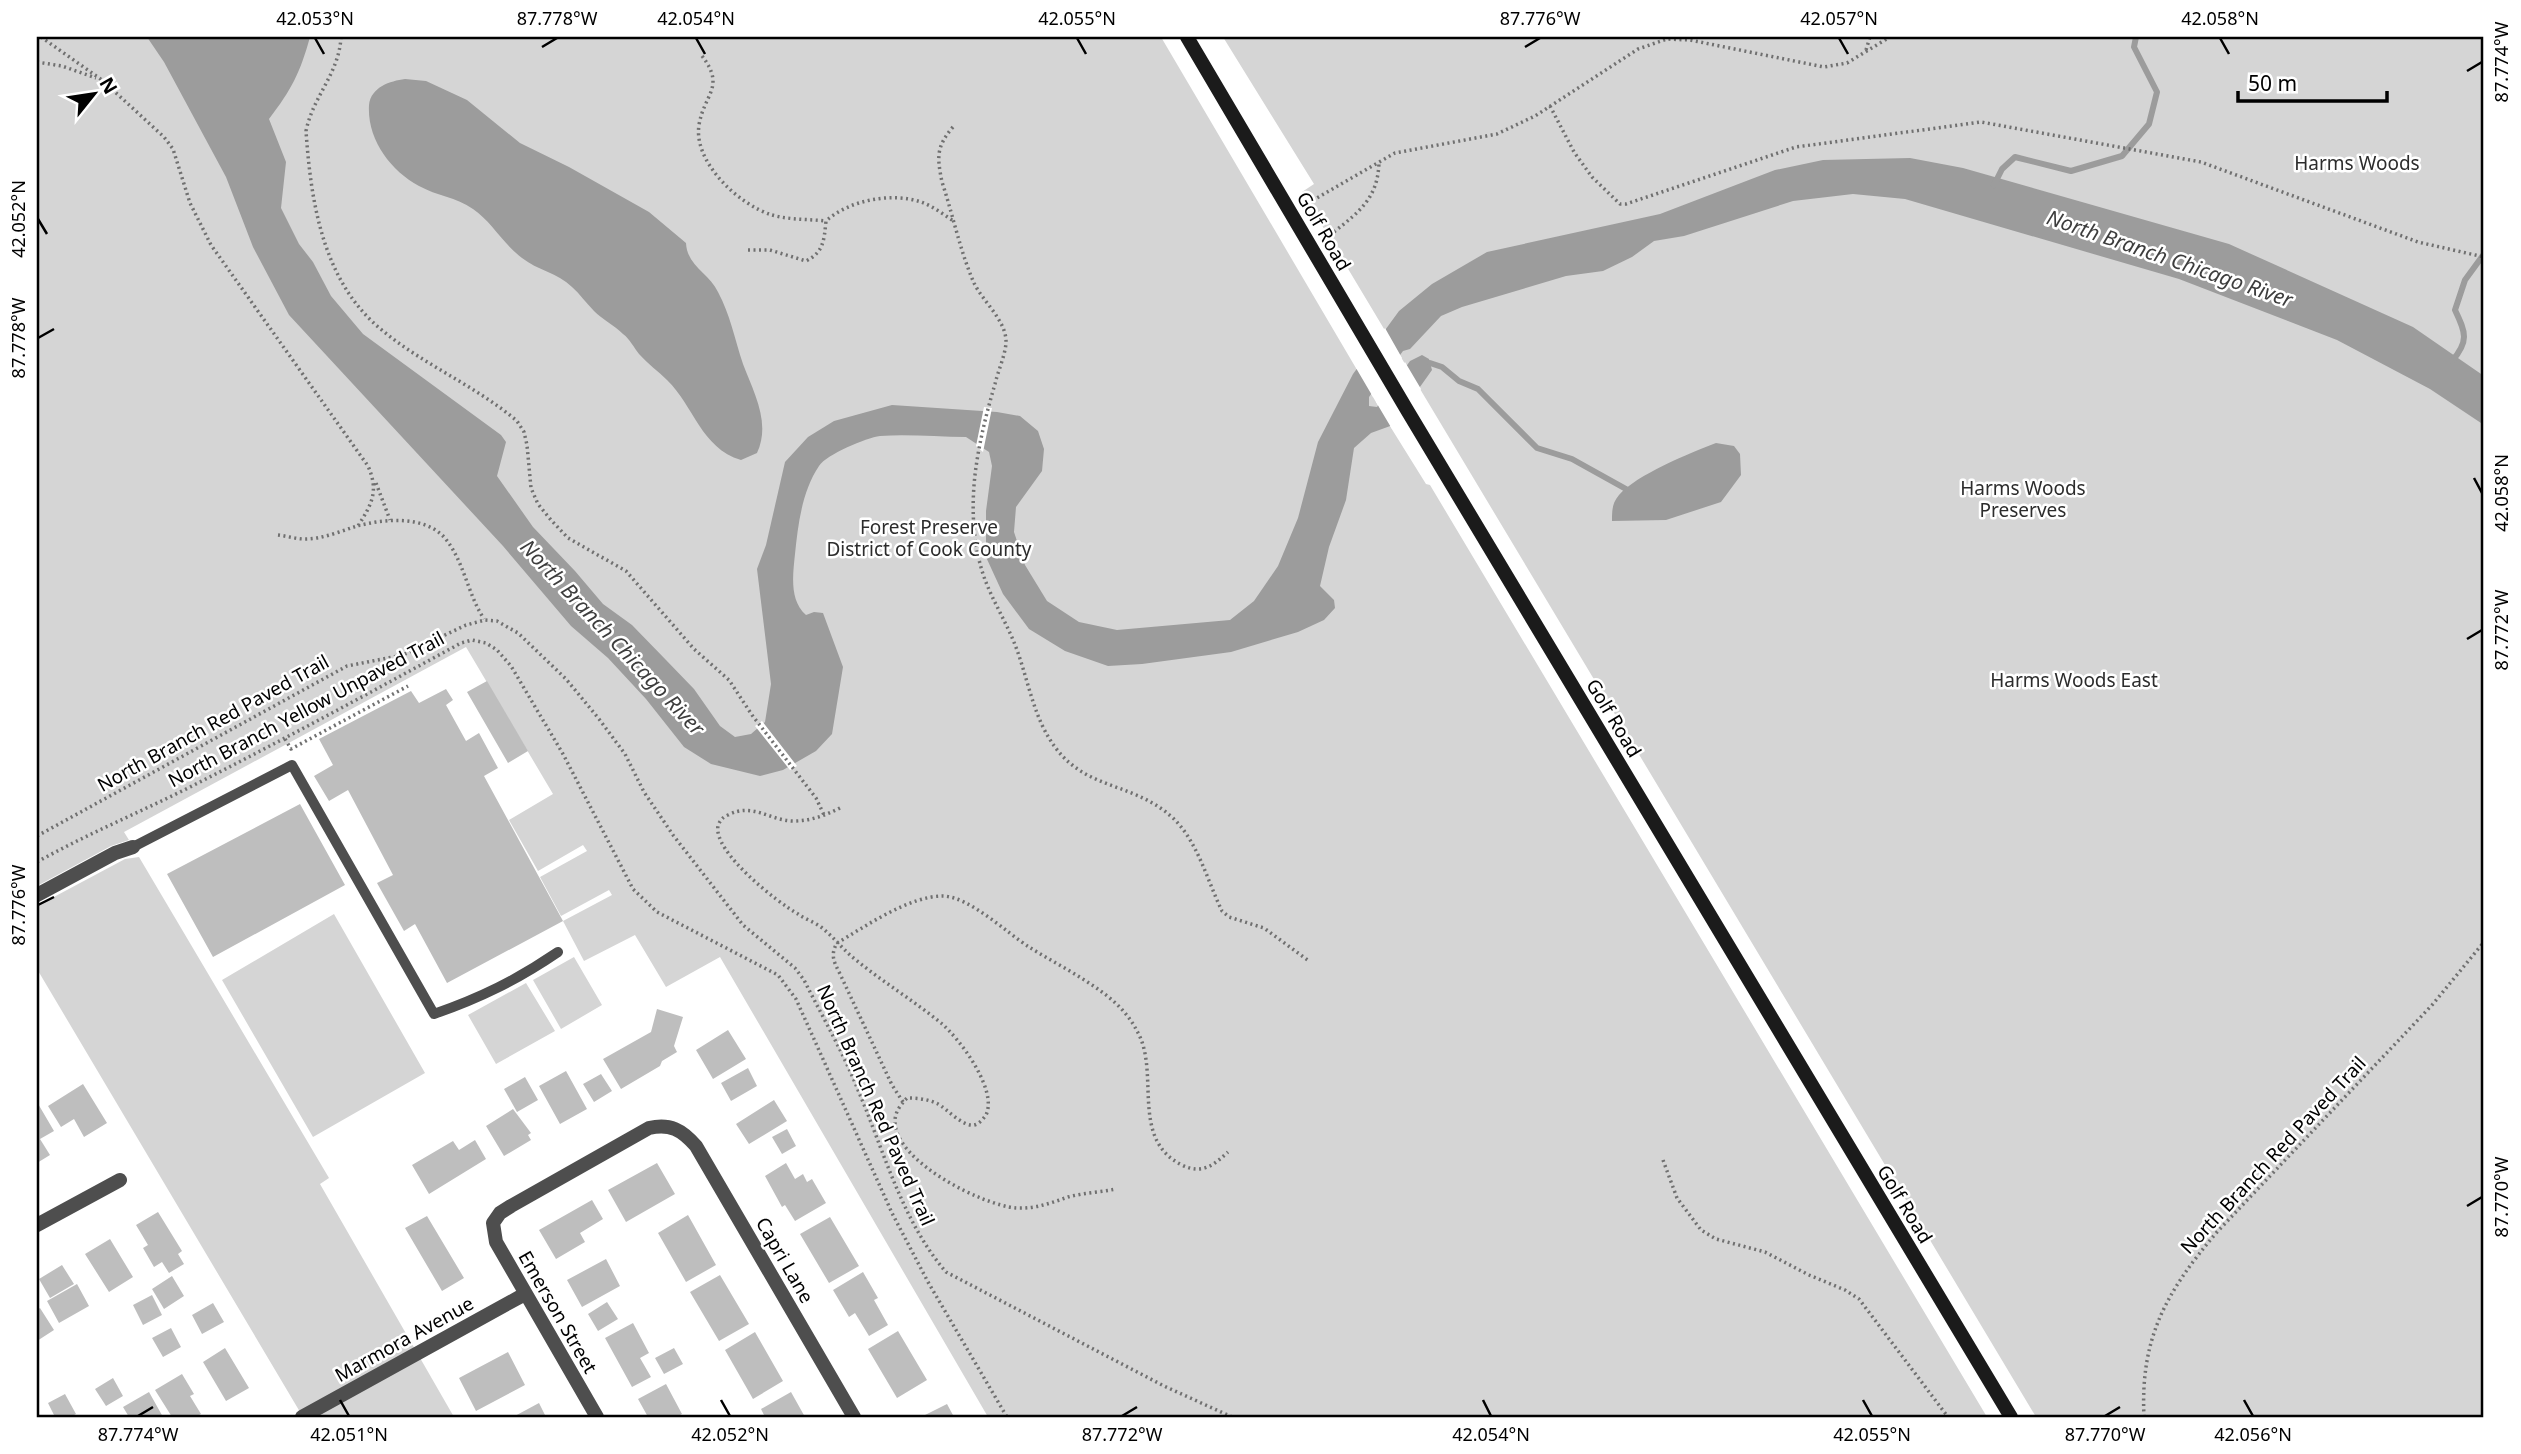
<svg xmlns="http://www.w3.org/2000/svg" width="2521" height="1454" font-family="'Noto Sans',sans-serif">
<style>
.green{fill:#d5d5d5}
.water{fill:#9c9c9c}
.pier{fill:#fff}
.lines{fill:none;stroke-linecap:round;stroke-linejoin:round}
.stream{stroke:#9c9c9c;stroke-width:6}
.building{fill:#bebebe}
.path{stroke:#707070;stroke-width:3.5;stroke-dasharray:2 3.5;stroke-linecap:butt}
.service{stroke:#4e4e4e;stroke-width:10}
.minor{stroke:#4e4e4e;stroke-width:14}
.secondary{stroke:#1b1b1b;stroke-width:14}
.ticks{fill:none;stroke:#000;stroke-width:2.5}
.labels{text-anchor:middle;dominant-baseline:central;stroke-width:5;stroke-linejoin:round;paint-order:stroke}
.park-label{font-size:19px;fill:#2c2c2c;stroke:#fff}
.street-label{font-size:19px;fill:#000;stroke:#fff}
.water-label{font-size:21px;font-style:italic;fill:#3d3d3d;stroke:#fff}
.neatline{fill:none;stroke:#000;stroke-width:2.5}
.ticks-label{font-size:18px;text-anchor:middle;fill:#000}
</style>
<rect width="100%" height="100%" fill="#fff"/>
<path class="green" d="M37,37h1124l232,394 33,53 4,1 557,932h-999l-268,-460 -54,30 -31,-52 -51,26 -21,-40 49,-26 -3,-5 -48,26 -21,-39 47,-26 -4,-6 -45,26 -29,-51 44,-26 -87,-147 -342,185 5,8 -18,6 -74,40z
M1223,37h1261v1380h-448l-734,-1225 12,-8z
M139,857l190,321 -9,6 134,233h-151l-266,-448v-63l88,-47z
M334,914l91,159 -112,64 -91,-157z
M574,957l28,48 -41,24 -28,-49z
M526,983l29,48 -59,33 -28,-49z"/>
<path class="water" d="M147,37h163c-10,36 -18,52 -41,82l17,43 -5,46 18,36 14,18 18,34 32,38 138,101 5,7 -9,34 36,51 42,44 28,33 29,21 34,35 28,29 26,37 15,11 16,-3 14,-12 6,-38 -14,-115 9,-24 19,-83 23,-25 26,-16 58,-16 105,7 23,4 18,15 6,18 -2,22 -26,36 -2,25 11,33 22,36 32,21 38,8 113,-10 24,-19 24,-35 20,-48 20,-76 35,-68 46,-63 33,-27 55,-32 173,-38 115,-44 48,-10 87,-2 53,10 266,76 184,83 71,49v49l-54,-36 -93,-49 -158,-61 -274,-80 -52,-5 -60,7 -109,35 -30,5 -22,16 -29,14 -37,5 -104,31 -21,9 -31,33 -7,2 -34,46v9l8,1 33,-46 12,-6 7,4 3,11 -39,55 -22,8 -17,15 -8,52 -17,47 -9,39 14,14 1,8 -11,12 -26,12 -67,20 -89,12 -34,2 -43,-15 -36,-22 -26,-35 -17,-37v-46l6,-45 -3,-14 -23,-15c-28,0 -57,-3 -86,-1 -14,2 -53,18 -61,30 -17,25 -21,59 -24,88 -2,20 -6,46 11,61l8,-3 9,1 20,54 -11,67 -16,17 -33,19 -23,6 -49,-12 -27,-17 -38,-48 -38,-41 -37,-32 -68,-80 -214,-231 -36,-68 -27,-70 -62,-115z
M405,79l21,2 41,19 53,43 49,24 80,45 37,31c1,23 23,30 32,49 12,22 17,48 25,72 11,29 28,59 14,89l-16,7c-40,-12 -47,-54 -74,-80 -9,-9 -19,-16 -28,-26 -5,-6 -9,-15 -16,-20 -9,-9 -21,-15 -29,-23 -8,-8 -14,-17 -22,-24 -14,-14 -35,-17 -50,-29 -19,-14 -30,-36 -49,-49 -17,-12 -36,-13 -54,-23 -29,-16 -52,-47 -50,-81 2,-18 21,-24 36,-26z
M1716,443l18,3 6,8 1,21 -20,27 -55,18 -54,1c0,-10 0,-18 7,-26 17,-20 71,-42 97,-52z"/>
<path class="pier" d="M1385,328l17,30 -29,39 -17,-29z
M1405,362l16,27 -25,38 -4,2 -16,-27z
M984,407l8,1 -9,44 -7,-6z
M762,721l35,45 -7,4 -35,-44z"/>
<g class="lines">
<path class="stream" d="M1994,185l8,-16 13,-12 56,14 51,-15 27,-32 8,-32 -23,-45 2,-10
M2452,361c17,-20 14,-28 3,-51l10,-30 19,-26
M1430,363l12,4 17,14 19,8 59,59 35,11 54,30"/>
</g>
<path class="building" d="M487,681l41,70 -20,12 -41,-71z
M446,689l7,11 -7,5 20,36 13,-8 19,35 -14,8 79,145 -116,62 -32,-59 -11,7 -27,-48 16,-8 -45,-85 -19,11 -15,-25 19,-11 -14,-26 92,-48 8,12z
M300,804l45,81 -132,72 -46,-83z
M657,1009l26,8 -9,29 3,6 -15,9 -2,5 -39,23 -18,-30 48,-27z
M728,1030l18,29 -33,20 -17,-29z
M748,1068l9,18 -26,15 -10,-18z
M566,1071l21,38 -27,15 -21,-38z
M601,1074l11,17 -18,11 -11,-18z
M525,1077l13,23 -21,12 -13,-23z
M83,1084l24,39 -23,14 -10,-18 -13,8 -13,-21z
M774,1100l13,21 -38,23 -13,-20z
M37,1102l17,29 -14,8 10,16 -13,8z
M513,1109l18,24 -3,2 3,5 -27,16 -18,-30z
M787,1129l9,17 -14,8 -10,-17z
M475,1140l11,19 -57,35 -17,-29 41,-24 6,9z
M657,1163l18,31 -49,28 -18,-32z
M786,1163l9,16 8,-5 4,8 5,-3 14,24 -31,18 -10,-16 -3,2 -17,-31z
M592,1200l11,19 -23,14 5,9 -29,17 -17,-29z
M158,1212l24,39 -4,3 6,10 -15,9 -7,-11 -8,5 -11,-19 5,-3 -12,-20z
M688,1215l28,50 -30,17 -28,-49z
M427,1216l37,62 -22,13 -37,-63z
M830,1217l29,49 -30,17 -29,-49z
M110,1239l23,38 -24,15 -24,-38z
M606,1259l14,27 -38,21 -15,-27z
M62,1265l12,19 -24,14 -11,-19z
M863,1272l15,26 -4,2 14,25 -19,11 -14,-23 -6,4 -16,-27z
M720,1275l29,49 -30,17 -29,-49z
M172,1276l12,20 -20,13 -12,-20z
M77,1284l12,22 -30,17 -12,-22z
M152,1295l10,20 -19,10 -10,-20z
M607,1302l11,17 -20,12 -10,-17z
M213,1303l11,19 -22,12 -10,-19z
M40,1308l14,22 -17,11v-31z
M633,1323l16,30 -9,5 11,19 -19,10 -27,-49z
M171,1328l10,19 -18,10 -11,-19z
M898,1331l29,49 -30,18 -29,-49z
M755,1332l28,49 -30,18 -28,-49z
M225,1348l24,40 -23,13 -23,-39z
M674,1348l9,16 -19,10 -9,-16z
M508,1352l17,33 -49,26 -17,-33z
M182,1374l12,20 -4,2 11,18 -6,3h-23l-17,-27z
M113,1378l10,18 -17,10 -11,-17z
M666,1384l16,30 -6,3h-28l-10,-18z
M149,1392l14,25h-34l-6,-10z
M791,1392l14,25h-40l-4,-8z
M65,1394l11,20 -6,3h-15l-7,-14z
M539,1403l7,14h-33z
M947,1404l7,13h-33z"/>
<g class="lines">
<path class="path" d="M41,37l61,43 62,57 9,12 17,54 21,42 157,221c11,25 4,38 -10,60
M341,37c-2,37 -28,59 -35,94 5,72 17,152 77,200 41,34 93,55 134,90l7,11 3,13 4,43 7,16 13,16 17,18 58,33 68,78 35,31 23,35 64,83 8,17
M1866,50l4,-13
M702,56c24,31 2,38 -3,69 -6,37 40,80 73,90 18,5 36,4 54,6
M37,62l25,4 34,12
M1550,106l24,46 18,25 28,27h6l170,-57 185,-25 220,40 217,80 66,15
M953,127c-17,20 -16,30 -11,55 11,33 18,69 32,101 9,19 33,38 32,60 -1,13 -8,28 -11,41 -8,27 -15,55 -19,83 -5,36 -4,75 8,110 9,25 24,48 33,73 9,25 14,51 25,75 33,70 85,51 131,93 25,24 34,62 49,93l7,6 35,11 45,33
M1303,206l92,-53 102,-19 38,-18 103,-67 29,-10 23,1 134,27 23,-4 43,-26
M1334,232c26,-21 44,-34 45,-70
M748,250h22l36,11c18,-9 18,-21 20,-40 23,-21 66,-29 95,-19 12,4 23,13 34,20
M376,483l14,37
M278,535c9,1 18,4 27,4 18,0 36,-8 52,-13 27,-7 66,-11 87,11 20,23 23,56 40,82
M285,739l6,10 117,-63
M840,808c-14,7 -29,13 -46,13 -24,0 -41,-19 -66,-6 -5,2 -8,5 -10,11 -5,26 59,76 80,88 7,5 16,8 23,13 13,10 22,23 35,33 27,22 58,41 85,63 19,16 57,67 45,92 -3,4 -7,9 -12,10 -11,2 -27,-16 -36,-21 -10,-5 -21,-6 -31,-6 -6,6 -12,14 -12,23 -1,40 87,84 121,87 19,1 35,-5 52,-11 15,-4 33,-5 48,-8
M37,836l310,-170 56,-11 63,-30 19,-5 12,1 21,12 48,46 33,40 26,35 19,38 29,43 70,90 52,43 9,12c18,36 39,72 54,110 26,61 44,131 88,182l218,114 68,31
M37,862c52,-29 106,-51 159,-78 89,-45 177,-93 265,-141l11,-3 14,3 11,7 14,16 52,88 70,135 24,23 121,63 18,24 96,214 36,69 79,135
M903,1102l-11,-17 -52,-111c-6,-12 -10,-19 -3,-31 29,-17 72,-47 106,-47 27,1 64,37 86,51 24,15 50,28 73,45 14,10 27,23 35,39 24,41 -8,108 45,134 20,10 32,0 46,-13
M1663,1160l14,38 24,32 15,9 49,13 44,23 36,15 14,9 89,118
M2144,1417c-4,-80 23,-126 73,-185l216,-228 51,-62"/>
<path class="service" d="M133,847l159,-82 142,249c46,-16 83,-34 124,-62"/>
<path class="minor" d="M37,895l78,-42 18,-6
M37,1225l83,-45
M302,1417l223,-123
M597,1417l-101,-175 -3,-19 7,-10 11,-7 138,-78c21,-5 33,2 47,18l158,271"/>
<path class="secondary" d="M1187,37l220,373 604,1007"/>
</g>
<path class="ticks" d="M315,38l9,16M696,38l9,16M1077,38l9,16M1839,38l9,16M2220,38l9,16M542,47l15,-9M1525,47l15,-9M2467,71l15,-9M38,219l9,15M38,338l16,-9M2474,478l8,15M2467,639l15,-9M38,905l16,-8M2467,1206l15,-9M340,1400l9,16M721,1400l9,16M1483,1400l8,16M1863,1400l9,16M2244,1400l9,16M138,1416l15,-9M1122,1416l15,-9M2105,1416l15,-9"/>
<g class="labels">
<g class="park-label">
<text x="2357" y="163">Harms Woods</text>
<text x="2023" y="488">Harms Woods<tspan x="2023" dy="22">Preserves</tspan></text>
<text x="929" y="527">Forest Preserve<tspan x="929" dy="22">District of Cook County</tspan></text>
<text x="2074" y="680">Harms Woods East</text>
</g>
<g class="street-label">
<text transform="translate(1324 231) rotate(60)">Golf Road</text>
<text transform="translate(306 709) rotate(-28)">North Branch Yellow Unpaved Trail</text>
<text transform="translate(1614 718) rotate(59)">Golf Road</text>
<text transform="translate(213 723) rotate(-29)">North Branch Red Paved Trail</text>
<text transform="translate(876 1105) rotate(66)">North Branch Red Paved Trail</text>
<text transform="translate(2273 1155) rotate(-47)">North Branch Red Paved Trail</text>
<text transform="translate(1905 1204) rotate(59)">Golf Road</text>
<text transform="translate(785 1260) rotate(60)">Capri Lane</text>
<text transform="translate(558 1312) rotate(60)">Emerson Street</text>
<text transform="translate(404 1339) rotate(-29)">Marmora Avenue</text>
</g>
<g class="water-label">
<text transform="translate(2170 258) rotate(19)">North Branch Chicago River</text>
<text transform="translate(613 637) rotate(47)">North Branch Chicago River</text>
</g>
</g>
<rect width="2521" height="1454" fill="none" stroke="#ffffff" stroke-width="77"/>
<g transform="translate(94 94) rotate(60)" stroke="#ffffff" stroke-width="5" paint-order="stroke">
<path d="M0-5L12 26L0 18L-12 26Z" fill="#000000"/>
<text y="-10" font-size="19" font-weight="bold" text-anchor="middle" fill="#000000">N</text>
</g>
<path d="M2238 91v10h149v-10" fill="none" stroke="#000000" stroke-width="3.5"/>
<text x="2248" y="91" font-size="21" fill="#000000" stroke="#ffffff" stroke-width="5" paint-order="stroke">50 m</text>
<rect x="38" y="38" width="2444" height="1378" class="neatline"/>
<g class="ticks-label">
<text x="315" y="25">42.053°N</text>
<text x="557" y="25">87.778°W</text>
<text x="696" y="25">42.054°N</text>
<text x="1077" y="25">42.055°N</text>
<text x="1540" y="25">87.776°W</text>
<text x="1839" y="25">42.057°N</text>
<text x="2220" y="25">42.058°N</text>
<text transform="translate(2502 62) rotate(-90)" y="6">87.774°W</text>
<text transform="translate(19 219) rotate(-90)" y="6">42.052°N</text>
<text transform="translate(19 338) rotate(-90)" y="6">87.778°W</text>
<text transform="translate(2502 493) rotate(-90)" y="6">42.058°N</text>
<text transform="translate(2502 630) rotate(-90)" y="6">87.772°W</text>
<text transform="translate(19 905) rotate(-90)" y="6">87.776°W</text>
<text transform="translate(2502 1197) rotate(-90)" y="6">87.770°W</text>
<text x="138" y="1441">87.774°W</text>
<text x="349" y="1441">42.051°N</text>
<text x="730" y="1441">42.052°N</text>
<text x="1122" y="1441">87.772°W</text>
<text x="1491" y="1441">42.054°N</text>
<text x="1872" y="1441">42.055°N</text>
<text x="2105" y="1441">87.770°W</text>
<text x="2253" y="1441">42.056°N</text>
</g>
</svg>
